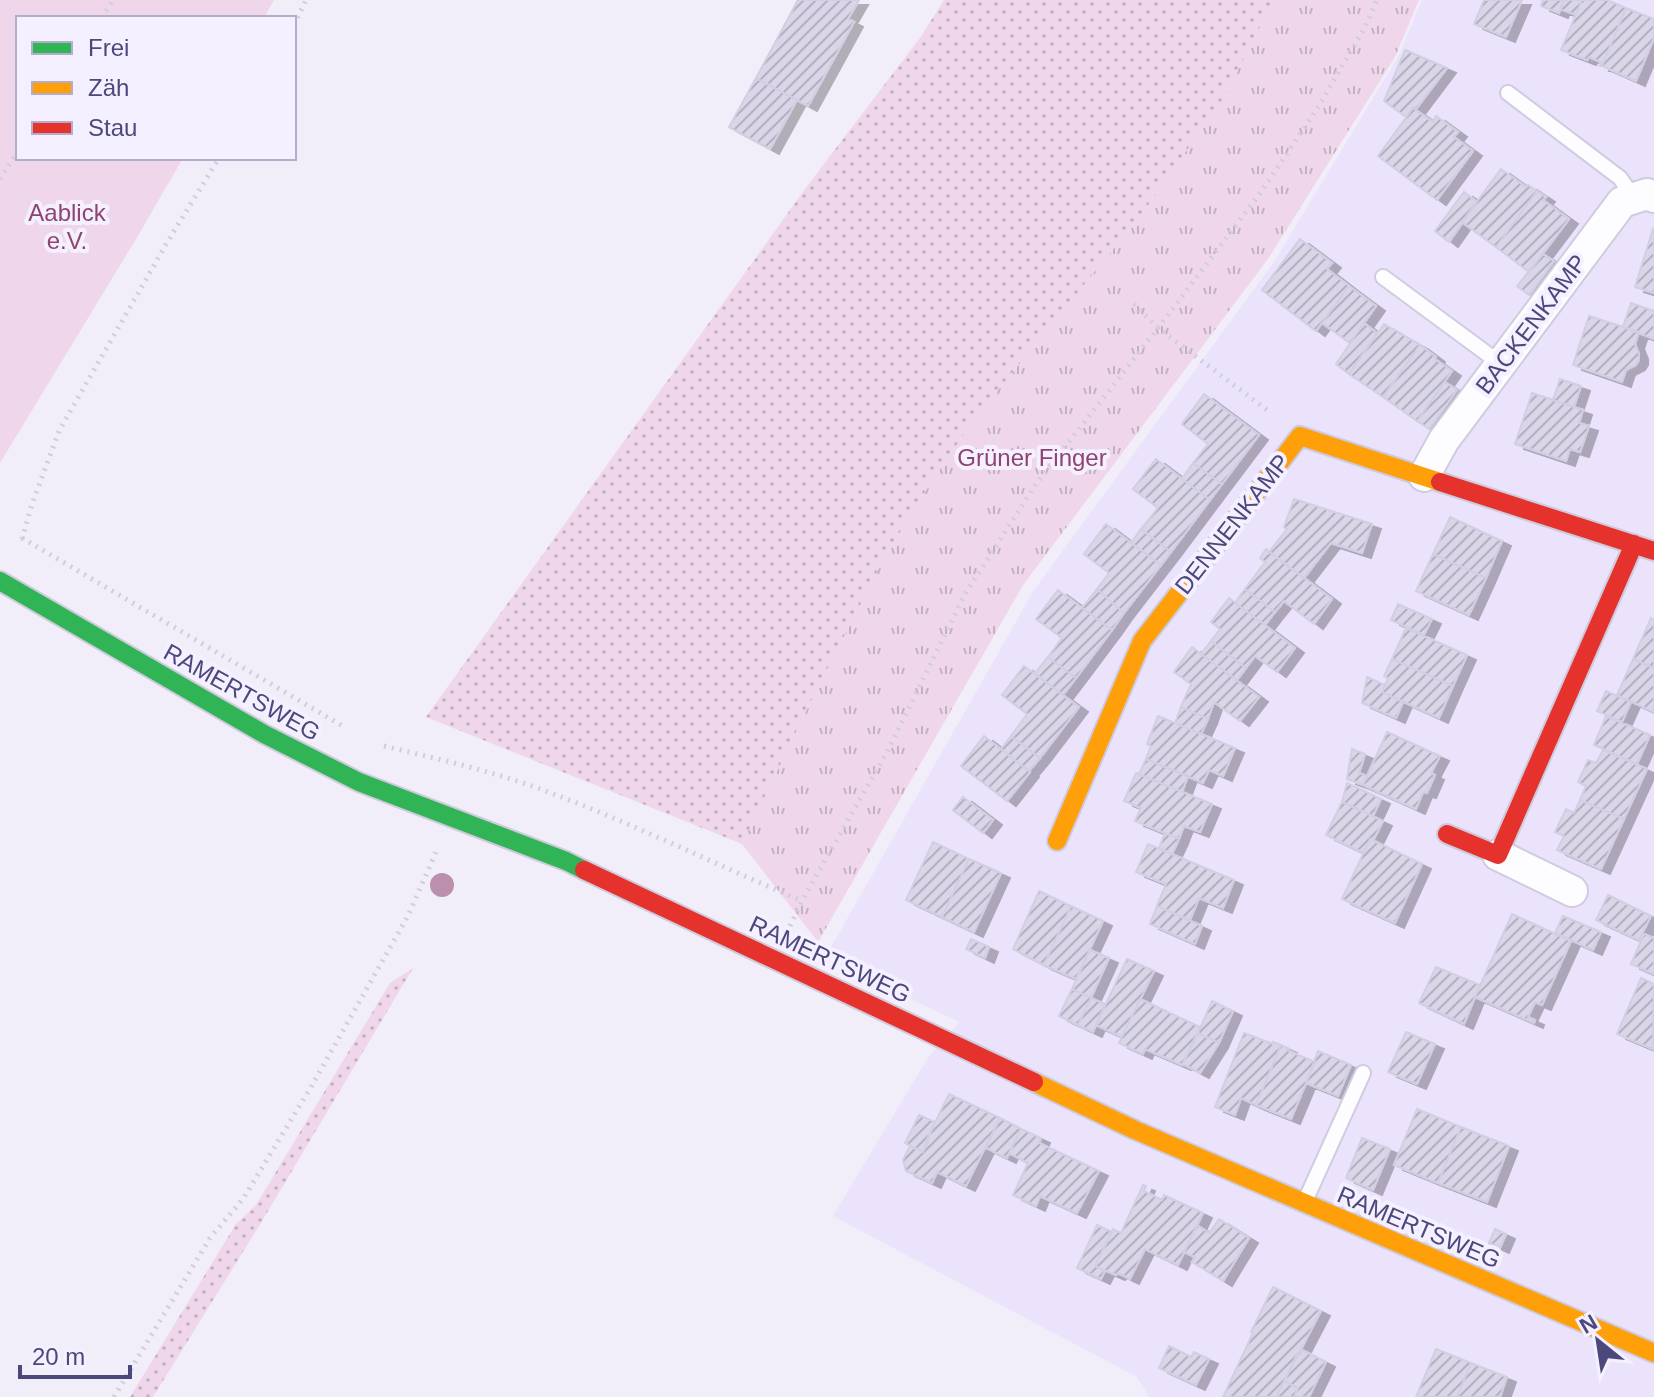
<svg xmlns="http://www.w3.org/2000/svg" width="1654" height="1397" font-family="Helvetica,sans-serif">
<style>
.residential{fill:#eae3fb}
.grass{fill:url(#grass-dots)}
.park{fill:url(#park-tufts)}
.garden{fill:#efd6eb}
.building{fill:url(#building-hatch);stroke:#d2cee3;stroke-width:2;filter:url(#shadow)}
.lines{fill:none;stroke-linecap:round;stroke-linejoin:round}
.lane-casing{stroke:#d0ccdf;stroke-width:18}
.street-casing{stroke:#d0ccdf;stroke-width:34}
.fast-casing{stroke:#cecadd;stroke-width:22}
.slow-casing{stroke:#cecadd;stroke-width:22}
.jam-casing{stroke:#cecadd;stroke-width:22}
.path{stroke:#d0cddc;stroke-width:5;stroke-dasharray:2 6;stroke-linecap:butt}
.lane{stroke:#fdfcfe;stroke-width:14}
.street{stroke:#fdfcfe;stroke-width:30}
.fast{stroke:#30b455;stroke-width:18}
.slow{stroke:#ff9f0a;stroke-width:18}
.jam{stroke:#e5322d;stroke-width:18}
.tree{fill:#bc90ac}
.labels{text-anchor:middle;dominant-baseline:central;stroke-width:8;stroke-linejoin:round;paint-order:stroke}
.park-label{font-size:24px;fill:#90436d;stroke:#f5f0ff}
.street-label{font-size:24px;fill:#4d487c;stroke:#f5f0ff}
</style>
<defs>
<pattern id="grass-dots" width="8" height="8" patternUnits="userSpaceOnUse" patternTransform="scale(2)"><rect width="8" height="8" fill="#efd6eb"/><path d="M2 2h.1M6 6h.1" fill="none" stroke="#c4b0c3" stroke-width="1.8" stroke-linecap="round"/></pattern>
<pattern id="park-tufts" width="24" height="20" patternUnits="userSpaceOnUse" patternTransform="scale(2)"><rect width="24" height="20" fill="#efd6eb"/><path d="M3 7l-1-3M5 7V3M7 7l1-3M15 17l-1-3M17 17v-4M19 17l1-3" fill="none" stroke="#c4b0c3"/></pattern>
<pattern id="building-hatch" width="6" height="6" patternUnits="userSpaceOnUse" patternTransform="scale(2)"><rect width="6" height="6" fill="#dad6e8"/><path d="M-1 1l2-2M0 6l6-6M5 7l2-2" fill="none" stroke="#b3b0c1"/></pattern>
<filter id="shadow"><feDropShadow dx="9" dy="5" stdDeviation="0" flood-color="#0004"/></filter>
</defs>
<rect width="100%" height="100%" fill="#f1edf9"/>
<path class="residential" d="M1422,0h232v1397h-505l-12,-20 -304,-161 95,-158 31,-36 -134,-64 209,-368 240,-328 124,-205z"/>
<path class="grass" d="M944,0h330l-51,99 -81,115 -166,203 -44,64 -46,74 -72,140 -72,149 -316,-127 382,-532 112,-147z
M413,968l-151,253 -109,176h-23l106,-173 20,-19 134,-222z"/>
<path class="park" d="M1274,0h145l-24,57 -127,202 -245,326 -205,357 -76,-98 72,-149 72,-140 46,-74 44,-64 166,-203 81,-115z"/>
<path class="garden" d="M0,0h274l-10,18h-246v140h165l-47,81 -136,224z"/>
<path class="building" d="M798,0h61l-11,19 6,3 -46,84 -52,-28z
M1484,0h38l-16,37 -32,-13z
M1543,0h21l-5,13 -18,-7z
M1564,0h18l-6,15 -16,-6z
M1582,0h25l19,8 -24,58h-2l1,-4 -12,-5 -2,3 -26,-10z
M1626,8l28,11v19l-18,43 -34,-15z
M1405,50l42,18 -31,41 -3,-1 -7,9 -22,-16z
M756,78l41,22 -27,49 -41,-22z
M1413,108l20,14 3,-6 22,16 -4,5 19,14 -36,49 -59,-44z
M1501,169l25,18 2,-2 9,6 -41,56 -34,-25z
M1537,191l9,6 -3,3 26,19 -40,53 -33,-25z
M1464,192l13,10 -28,40 -14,-11z
M1653,229l1,1v63l-19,-6z
M1300,239l32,24 -5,6 22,17 -33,45 -54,-41z
M1543,254l11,7 -25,34 -12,-9z
M1349,286l27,20 -26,37 -28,-20z
M1631,303l23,8v28l-31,-12z
M1589,316l50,16 -4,12 4,10v6l-3,5 -10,5 -4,12 -49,-17z
M1364,323l13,10 -28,41 -13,-10z
M1384,324l36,21 -37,52 -34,-23z
M1420,345l16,12 -1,2 17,12 -35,50 -34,-24z
M1560,379l21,7 -7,21 -21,-7z
M1445,382l12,8 -28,39 -12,-8z
M1532,393l51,17 -4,13 10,3 -9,26 -10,-3 -4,12 -51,-17z
M1204,394l55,41 -37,49 -29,-21 15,-19 -26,-20z
M1156,459l54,41 -39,52 -30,-23 17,-21 -25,-19z
M1193,463l29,21 -12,16 -28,-21z
M1294,499l78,25 -10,29 -31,-10 -27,35 -35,-26 18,-23 -3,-2z
M1450,517l52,24 -16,37 -53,-24z
M1106,524l55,41 -37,48 -27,-24 12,-16 -25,-19z
M1141,529l30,23 -10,13 -30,-22z
M1266,549l66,50 -18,25 -30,-23 -9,11 -30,-23 20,-27 -5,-4z
M1433,554l53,24 -17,37 -53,-24z
M1097,589l27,24 -12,17 -30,-22z
M1245,589l30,23 -10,13 -30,-22z
M1058,590l54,40 -36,48 -28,-21 14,-19 -26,-19z
M1229,598l66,50 -18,24 -22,-16 -9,12 -35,-27 9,-12 -9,-7z
M1398,604l34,15 -8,16 -33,-15z
M1651,618l3,2v48l-21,-9z
M1406,628l61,27 -14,31 -61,-27z
M1211,641l35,27 -9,12 -36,-26z
M1192,647l67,50 -19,24 -26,-19 -6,17 -27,-12 10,-23 -17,-12z
M1048,657l28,21 -13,17 -28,-22z
M1392,659l61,27 -14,32 -57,-26 6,-14 -4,-2z
M1633,659l21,9v44l-37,-17z
M1024,666l55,41 -39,51 -29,-22 16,-22 -25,-19z
M1367,677l18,8 -3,7 21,10 -7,16 -34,-15z
M1606,691l25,11 -9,20 -25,-11z
M1181,707l27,12 -7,15 -26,-11z
M1158,716l77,32 -12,28 -14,-6 -6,13 -57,-24 5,-13 -4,-2z
M1606,716l44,19 -13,29 -43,-19z
M1387,732l53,24 -9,17 4,2 -8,18 -4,-1 -7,17 -53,-24z
M984,736l46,36 -23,29 -46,-35z
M1011,736l29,22 -11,13 -28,-22z
M1352,749l13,5 -6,19 8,3 -4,9 -16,-6z
M1603,750l44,19 -23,50 -44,-19 6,-14 -8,-4 10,-22 8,3z
M1146,759l42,17 -6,16 -43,-18z
M1136,773l76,31 -12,28 -16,-6 -5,13 -44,-18 6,-13 -17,-7z
M1347,783l34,16 -8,17 -31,-14z
M963,797l30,23 -10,13 -30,-23z
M1580,800l44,19 -23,50 -44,-19 7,-14 -9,-4 11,-23 8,4z
M1342,802l41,19 -10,20 -3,-2 -6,14 -38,-18z
M1165,833l14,6 -7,15 -13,-6z
M1370,839l52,25 -27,59 -53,-24z
M933,842l36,17 -27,58 -36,-17z
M1148,844l86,36 -11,28 -24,-10 -9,22 -33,-14 9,-22 -30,-12z
M969,859l32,14 -27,59 -32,-15z
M1039,891l32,15 -27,59 -31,-16z
M1608,895l43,21 -12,24 -43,-20z
M1071,906l32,15 -27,58 -32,-14z
M1157,906l45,20 -7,18 -45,-20z
M1512,914l59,27 -29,64 -7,-3 -7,15 7,3 -1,3 -59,-26z
M1563,916l38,16 -8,18 -38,-17z
M1644,934l10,4v36l-23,-10z
M971,939l18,8 -4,11 -19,-9z
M1090,950l19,8 -18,40 -19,-9z
M1127,959l27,12 -32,66 -26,-12z
M1436,967l44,18 -16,39 -45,-21z
M1641,978l13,6 -1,65 -36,-15z
M1072,989l19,9 -13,27 -19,-9z
M1091,998l14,6 -12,28 -15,-7z
M1140,999l60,28 -18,38 -37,-16 -2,5 -24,-11z
M1212,1001l21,10 -14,32 -21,-10z
M1406,1032l29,12 -18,40 -29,-12z
M1198,1033l21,10 -19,30 -17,-9z
M1244,1033l29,11v-2l8,3 -25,60 -15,-7 -6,17 -20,-8z
M1281,1045l7,3 -1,2 28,12 -24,57 -35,-14z
M1318,1051l33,14 -13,31 -32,-13z
M949,1094l51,24 -34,68 -29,-14 -5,11 -26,-12 -3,-11 7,-14 13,6 5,-10 -2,-1z
M1417,1109l44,18 -23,56 -44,-18z
M919,1115l16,7 -12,30 -18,-9z
M1000,1118l21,11 -14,29 -21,-10z
M1461,1127l48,19 -22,56 -49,-19z
M1021,1129l20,9 -2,5 60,28 -22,42 -37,-17 -4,10 -23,-11 15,-32 -19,-10z
M1362,1138l28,11 -17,41 -27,-12z
M1143,1185l3,1 -2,5 18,9 2,-5 39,18 -25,52 -33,-16 -15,30 -12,-6 -2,2 -21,-9 18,-37 8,4z
M1219,1219l30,19 -26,43 -31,-19 3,-5 -11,-5 13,-27 12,8z
M1097,1225l15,7 -17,34 10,5 -4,8 -24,-11z
M1495,1229l11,5 -6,14 -11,-5z
M1273,1287l48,24 -45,86h-53l30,-64 -2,-1z
M1169,1346l22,11 3,-5 15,7 -13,26 -37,-17z
M1436,1349l35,14 -14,34h-41z
M1302,1350l24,12 -17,35h-15l4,-9 -14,-7 13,-27 3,1z
M1471,1363l36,14 -7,20h-43z
M1284,1381l14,7 -4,9h-18z"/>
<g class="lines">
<g class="lane-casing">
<path id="lane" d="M1508,93l112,85 14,20
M1383,277l118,87
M1306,1199l57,-126"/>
</g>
<g class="street-casing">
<path id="street" d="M1424,476l20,-36 178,-238 25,-8 7,3
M1498,855l74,36"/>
</g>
<g class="fast-casing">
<path id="fast" d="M0,581l264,153 95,48 207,79 18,9"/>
</g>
<g class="slow-casing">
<path id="slow" d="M1057,841l85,-200 158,-205 140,46
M1034,1082l101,48 519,223"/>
</g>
<g class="jam-casing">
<path id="jam" d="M1440,482l214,69
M1447,834l51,21 136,-311
M584,870l450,212"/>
</g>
<path class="path" d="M102,18l11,-18
M294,25l12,-25
M0,179l18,-28
M1134,304l24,24 113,85
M22,538l324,190
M22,539l10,-35 27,-73 109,-190 51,-83
M384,746c50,12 99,23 148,40 92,33 180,77 270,115
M790,926l12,-25 86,-151 77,-156 71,-110 122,-156 103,-136 56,-83 47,-80 13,-29
M114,1397l96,-159 33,-39 68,-112 97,-171 28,-64"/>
<use href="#lane" class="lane"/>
<use href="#street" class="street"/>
<use href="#fast" class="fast"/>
<use href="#slow" class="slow"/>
<use href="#jam" class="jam"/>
</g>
<circle class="tree" cx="442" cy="885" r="12"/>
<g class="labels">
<g class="park-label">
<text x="67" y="212">Aablick<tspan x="67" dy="28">e.V.</tspan></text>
<text x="1032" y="457">Grüner Finger</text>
</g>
<g class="street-label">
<text transform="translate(1531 324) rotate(-53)">BACKENKAMP</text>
<text transform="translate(1232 524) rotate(-52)">DENNENKAMP</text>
<text transform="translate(242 692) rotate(29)">RAMERTSWEG</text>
<text transform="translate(830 959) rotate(25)">RAMERTSWEG</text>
<text transform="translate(1419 1227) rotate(23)">RAMERTSWEG</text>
</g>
</g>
<rect x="16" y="16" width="280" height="144" fill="#f5f0ff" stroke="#b2adcb" stroke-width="2"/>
<rect x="32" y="42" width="40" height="12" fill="#30b455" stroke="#b2adcb" stroke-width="2"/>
<text x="88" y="56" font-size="24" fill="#4d487c">Frei</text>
<rect x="32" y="82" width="40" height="12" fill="#ff9f0a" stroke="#b2adcb" stroke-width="2"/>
<text x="88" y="96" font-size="24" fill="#4d487c">Zäh</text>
<rect x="32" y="122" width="40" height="12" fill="#e5322d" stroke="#b2adcb" stroke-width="2"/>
<text x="88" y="136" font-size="24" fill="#4d487c">Stau</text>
<g transform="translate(1598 1341) rotate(330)" stroke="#f5f0ff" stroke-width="6" paint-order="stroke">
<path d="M0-6L14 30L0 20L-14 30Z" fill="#4d487c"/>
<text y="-12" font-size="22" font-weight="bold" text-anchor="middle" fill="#4d487c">N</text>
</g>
<path d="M20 1365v12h110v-12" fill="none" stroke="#4d487c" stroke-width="4"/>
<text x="32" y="1365" font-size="24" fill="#4d487c" stroke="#f5f0ff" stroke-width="6" paint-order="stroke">20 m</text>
</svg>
